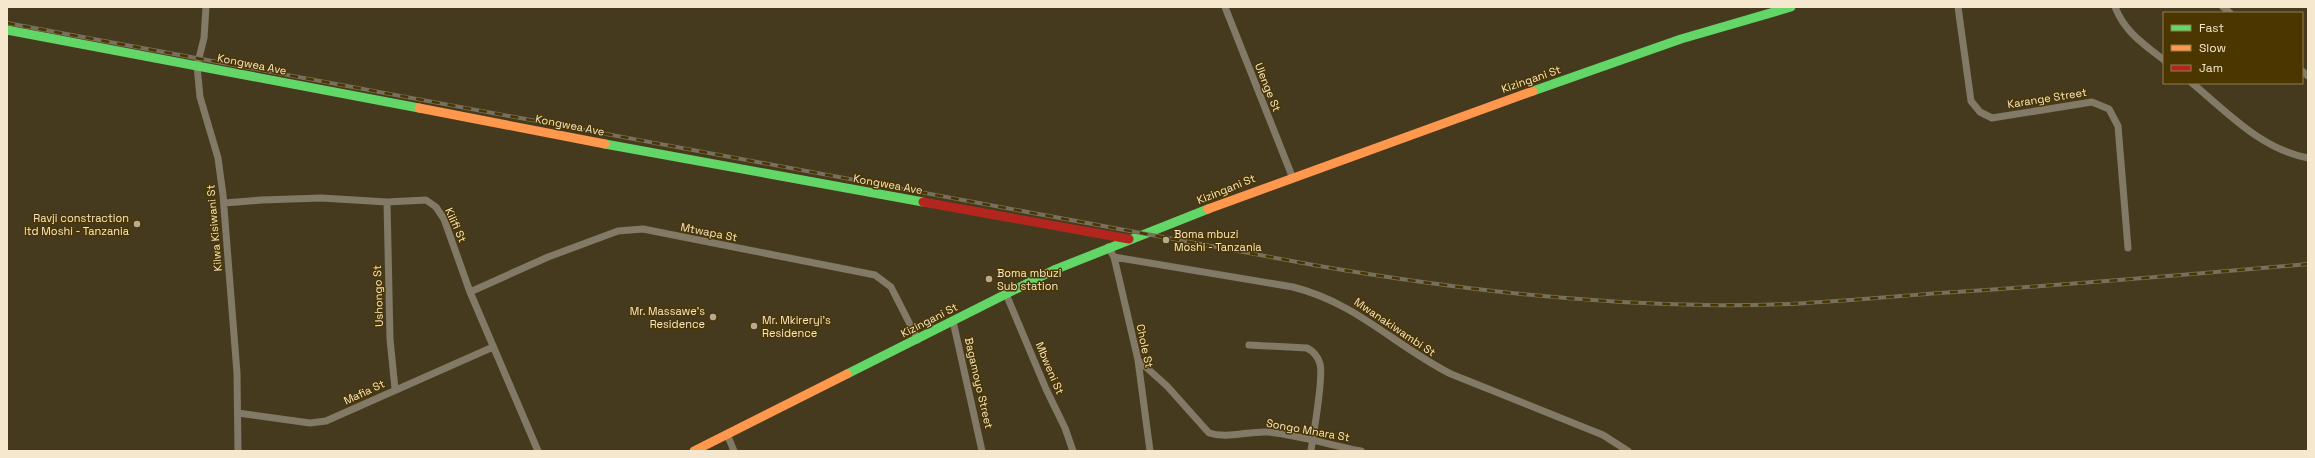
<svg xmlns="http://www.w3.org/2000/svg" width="2315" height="458" font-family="'Space Grotesk',sans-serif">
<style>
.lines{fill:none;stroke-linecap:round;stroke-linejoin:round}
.street{stroke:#827966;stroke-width:7}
.fast{stroke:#63d668;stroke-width:9}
.slow{stroke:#ff974d;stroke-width:9}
.jam{stroke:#b3261e;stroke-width:9}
.rail-casing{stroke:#79705c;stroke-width:4}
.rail{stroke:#4b3600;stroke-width:2.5;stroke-dasharray:8;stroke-linecap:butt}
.poi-dot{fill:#b8ab91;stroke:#4b3600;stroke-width:1.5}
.labels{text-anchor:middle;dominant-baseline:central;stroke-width:3;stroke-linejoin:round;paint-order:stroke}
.street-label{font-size:11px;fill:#f5e8cf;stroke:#4b3600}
.poi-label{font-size:11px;fill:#f5e8cf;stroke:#4b3600;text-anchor:start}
</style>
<rect width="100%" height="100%" fill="#463a1e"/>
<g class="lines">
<path class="street" d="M206,7l-2,31 -7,28 3,31 18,61 5,37 14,178 1,78
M1225,7l67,169
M1958,7l13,94 9,11 12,6 100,-16 17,7 9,17 10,122
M2115,7c10,25 28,37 49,53
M2223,7l7,6
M2302,71l6,5
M2192,83c36,30 69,66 116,75
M387,202l3,137 5,50
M224,203l38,-3 59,-2 66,4 39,-2 10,7 8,12 26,73 68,159
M1108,247l6,10 24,103 12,91
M1114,257l179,30c64,16 102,59 158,87l152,61 25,16
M470,292l78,-35 70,-26 25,-2 232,46 16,12 27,53
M1006,294l40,95 19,39 8,23
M953,321l29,130
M1249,345l58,3c6,3 11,9 13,16 4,14 -7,71 -9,87
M1138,360l29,26 42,47c18,6 39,-2 58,-1 31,3 63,13 94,19
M238,413l72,10 16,-2 167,-74
M727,434l7,17"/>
<path class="fast" d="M7,30l412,78
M1533,91l148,-52 110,-32
M605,144l318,58
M847,374l207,-104 154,-61"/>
<path class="slow" d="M419,108l186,36
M1208,209l325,-118
M694,451l153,-77"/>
<path class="jam" d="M923,202l206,37"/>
<g class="rail-casing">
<path id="rail" d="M7,23l1312,243c130,22 255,37 387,39 78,2 156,-6 234,-12 123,-8 245,-18 368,-29"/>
</g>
<use href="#rail" class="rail"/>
</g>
<g class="poi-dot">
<circle cx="137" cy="224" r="4"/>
<circle cx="1166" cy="240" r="4"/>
<circle cx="989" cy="279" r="4"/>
<circle cx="713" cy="317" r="4"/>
<circle cx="754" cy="326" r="4"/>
</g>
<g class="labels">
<g class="street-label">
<text transform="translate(252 64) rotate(11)">Kongwea Ave</text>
<text transform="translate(1531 79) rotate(-19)">Kizingani St</text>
<text transform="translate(1268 87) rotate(68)">Ulenge St</text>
<text transform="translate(2047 98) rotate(-9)">Karange Street</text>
<text transform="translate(570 125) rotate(11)">Kongwea Ave</text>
<text transform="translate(888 184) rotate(10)">Kongwea Ave</text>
<text transform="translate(1226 189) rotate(-22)">Kizingani St</text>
<text transform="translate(456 225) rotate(66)">Kilifi St</text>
<text transform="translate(214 228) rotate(-95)">Kilwa Kisiwani St</text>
<text transform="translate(709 232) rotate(11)">Mtwapa St</text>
<text transform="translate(378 296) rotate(-92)">Ushongo St</text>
<text transform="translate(929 320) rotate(-27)">Kizingani St</text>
<text transform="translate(1395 327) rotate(34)">Mwanakiwambi St</text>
<text transform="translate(1145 346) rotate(78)">Chole St</text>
<text transform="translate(1050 368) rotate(67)">Mbweni St</text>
<text transform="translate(979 383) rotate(77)">Bagamoyo Street</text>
<text transform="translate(364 392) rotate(-25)">Mafia St</text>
<text transform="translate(1308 430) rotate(10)">Songo Mnara St</text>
</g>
<g class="poi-label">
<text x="129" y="218" text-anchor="end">Ravji constraction<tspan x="129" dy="13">ltd Moshi - Tanzania</tspan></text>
<text x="1174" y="234">Boma mbuzi<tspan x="1174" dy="13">Moshi - Tanzania</tspan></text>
<text x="997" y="273">Boma mbuzi<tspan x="997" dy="13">Sub station</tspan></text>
<text x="705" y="311" text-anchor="end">Mr. Massawe's<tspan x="705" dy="13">Residence</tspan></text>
<text x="762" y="320">Mr. Mkireryi's<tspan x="762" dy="13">Residence</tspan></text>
</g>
</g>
<rect width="2315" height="458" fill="none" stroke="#f5e8cf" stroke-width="16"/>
<rect x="2163" y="12" width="140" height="72" fill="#4b3600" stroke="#8f7d53"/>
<rect x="2171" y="25" width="20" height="6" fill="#63d668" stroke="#8f7d53"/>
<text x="2199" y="32" font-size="12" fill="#f5e8cf">Fast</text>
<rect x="2171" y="45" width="20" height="6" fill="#ff974d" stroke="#8f7d53"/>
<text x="2199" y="52" font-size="12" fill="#f5e8cf">Slow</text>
<rect x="2171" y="65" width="20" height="6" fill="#b3261e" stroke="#8f7d53"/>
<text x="2199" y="72" font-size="12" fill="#f5e8cf">Jam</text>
</svg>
